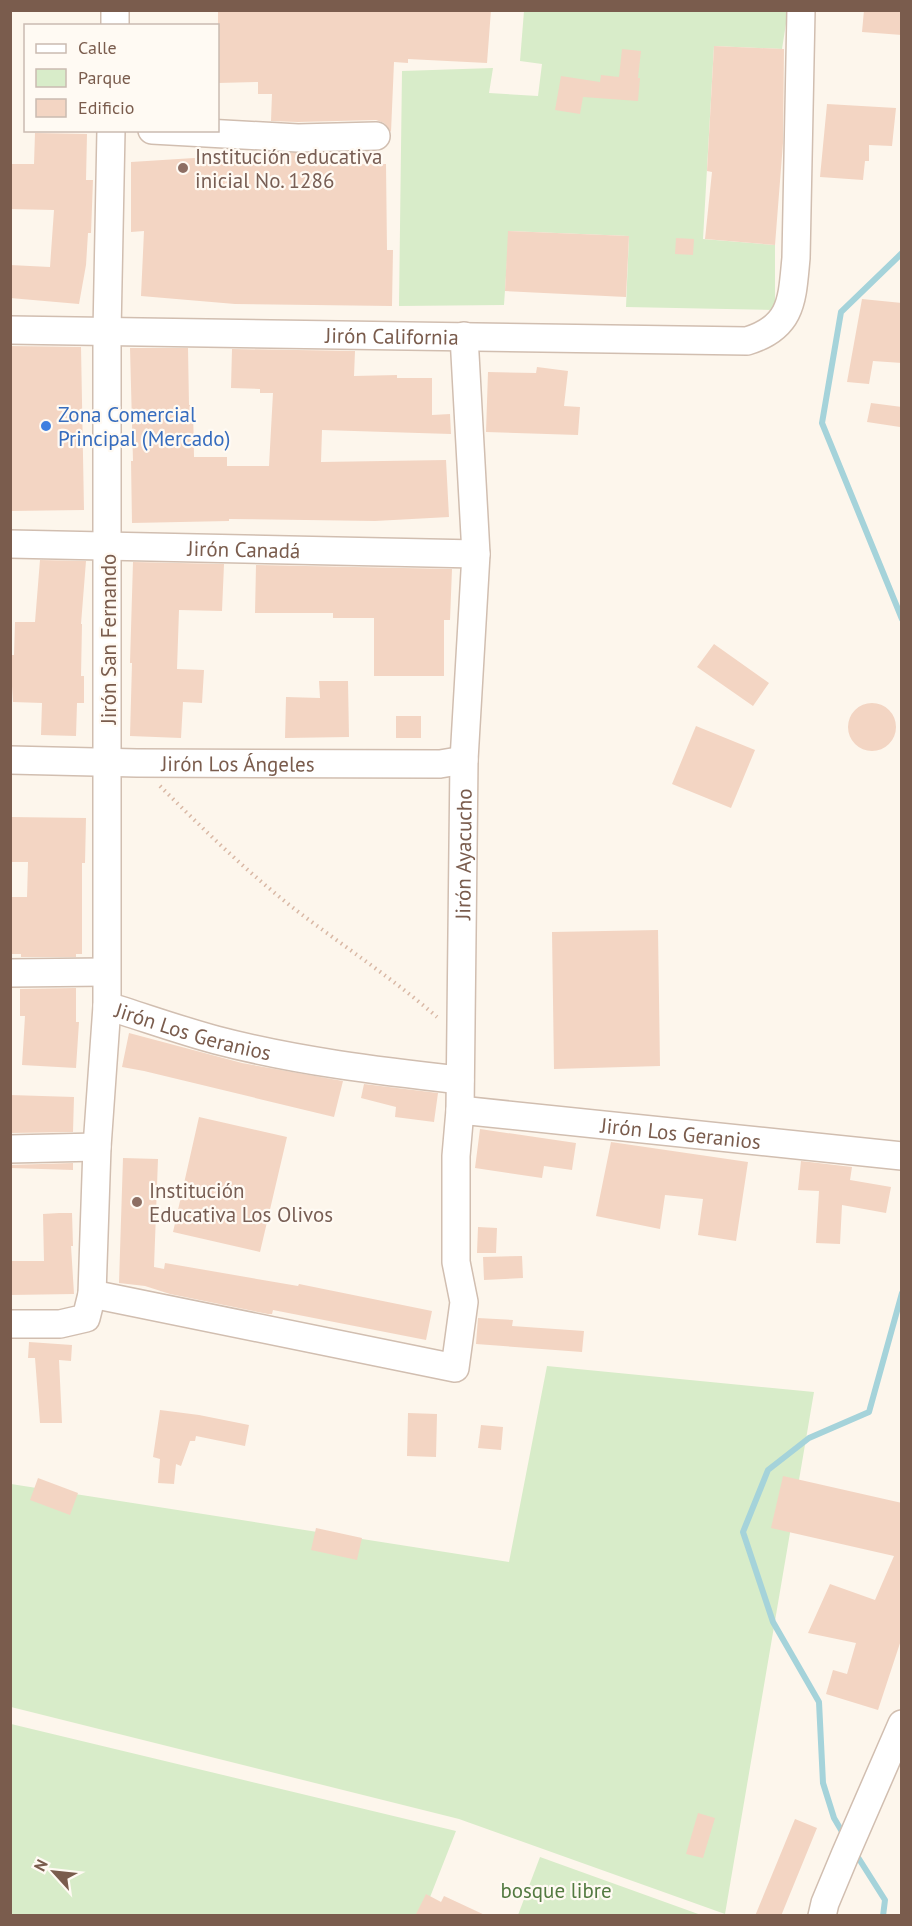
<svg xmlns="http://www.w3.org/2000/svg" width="912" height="1926" font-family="'PT Sans',sans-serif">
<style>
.green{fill:#d8ecc9}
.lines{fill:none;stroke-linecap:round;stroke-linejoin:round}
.stream{stroke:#a5d3da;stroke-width:6}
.building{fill:#f3d5c3}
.minor-casing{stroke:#d1beb0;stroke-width:30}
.path{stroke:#d9b8a5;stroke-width:4;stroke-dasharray:1.5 4.5;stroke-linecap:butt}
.minor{stroke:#fff;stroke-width:27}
.education-dot{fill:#8d6e63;stroke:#fffaf3;stroke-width:2}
.shop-dot{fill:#3f7fe0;stroke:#fffaf3;stroke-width:2}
.labels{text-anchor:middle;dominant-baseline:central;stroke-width:4.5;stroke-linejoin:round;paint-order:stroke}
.education-label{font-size:21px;fill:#785e54;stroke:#fffaf3;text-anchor:start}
.street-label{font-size:21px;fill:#7a5c4d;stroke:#fffaf3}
.shop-label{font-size:21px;fill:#366cbe;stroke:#fffaf3;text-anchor:start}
.park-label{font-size:21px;fill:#537a41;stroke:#fffaf3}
</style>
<rect width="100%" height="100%" fill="#fdf6ec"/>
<path class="green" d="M524,11h264l-6,38 -68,-3 -11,193 72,6v65l-149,-3 3,-71 -120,-5 -5,74 -105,1 3,-235 91,-3 -4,25 49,3 4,-32 -22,-3z
M547,1366l267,26 -89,522 -266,-95 -448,-112v-223l498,78z
M11,1724l445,107 -33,84 -412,1z
M540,1857l161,58h-183z"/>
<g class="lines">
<path class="stream" d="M902,253l-61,59 -19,111 80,196
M844,1835l-10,-17 -11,-35 -4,-81 -46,-80 -30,-90 25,-62 41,-32 60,-26 33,-119
M854,1851l31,49 -2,16"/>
</g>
<path class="building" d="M218,10h273l-4,53 -79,-4v4l-14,-1 -3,70 -7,-9 -8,-3 -78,2 -27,-1 1,-27h-14v-12l-40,1z
M864,10h38v25l-40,-3z
M714,46l70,3 -1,94 -8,102 -70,-6 7,-67 -5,-1z
M622,49l19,2 -3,27h2l-2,23 -55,-4 -3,17 -25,-4 6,-34 39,6 1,-7 18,2z
M827,104l69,4 -4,38 -23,-1v16h-4l-2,19 -43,-3z
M35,133l52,1 -1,46h7l-2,53h-3l-2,32 -7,39 -69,-6v-33l40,2 4,-57 -44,-1v-45h24z
M270,152l38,1 -1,12 79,-1 1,86h6l-1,56 -157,-2 -94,-8 3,-65 -13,1v-70l79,-5v2h60z
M508,231l121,5 -3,61 -121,-6z
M676,238l18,1 -1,16 -18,-1z
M862,299l40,4v60l-29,-2 -4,23 -22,-2z
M10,346l71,1 3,163 -74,1z
M130,348h58l1,57h4l1,52h33v9h42l4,-73h-13v-4l-29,-1 1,-39 123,2 -1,25 43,-1v3h35v37l18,-1 1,20 -129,-4 -1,32 125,-2 3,57 -74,4 -146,-2v2l-97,2 -1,-62h2z
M537,367l31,4 -4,35 16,1 -2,28 -92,-3 2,-60 48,1z
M871,403l31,4 -2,20 -33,-5z
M40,560l46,1 -5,63h1l-1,52h3v27h-7l-1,33 -35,-1 1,-32 -29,-1 -3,-47h4l1,-33h20z
M133,562l91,2 -2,47 -43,-1 -2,59 27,1 -2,33 -19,-1 -2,36 -51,-2 2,-73h-2z
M256,565l196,4 -2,51h-6v56h-70v-58h-41v-5h-78z
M714,644l55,39 -16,23 -56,-39z
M319,681h29l1,56 -64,1 1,-41 34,1z
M848 727a24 24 0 1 1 48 0a24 24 0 1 1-48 0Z
M396,716h25v22h-25z
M696,726l59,24 -24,58 -59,-24z
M11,817l75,1 -1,45h-3v91h-6v3h-55v-3h-11v-57h17l1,-35h-18z
M658,930l2,136 -106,3 -2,-137z
M76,988v34h3l-3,46 -54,-3 3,-49h-5v-27z
M129,1033l113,30 101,18 -9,36 -190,-46 -22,-4z
M364,1084l74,9 -4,29 -39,-5 1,-10 -35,-9z
M10,1095l64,2 -1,35 -63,1z
M199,1117l88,20 -27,115 -87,-20z
M480,1129l96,14 -4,27 -28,-4 -2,12 -67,-10z
M611,1142l137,20 -12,79 -38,-6 5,-36 -38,-4 -5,34 -64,-13z
M123,1158l35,1 -4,108 10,2 1,-6 133,23 1,-2 133,27 -6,29 -153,-30 -1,4h-4l-98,-20 -25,-8 -26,-3z
M801,1161l51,6 -2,13 41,7 -5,26 -44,-8 -2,39 -24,-1 3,-52 -21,-1z
M73,1163v7l-63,-2v-3z
M59,1213h13l1,33h-2l3,48 -64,1v-34h34l-1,-47z
M478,1227l19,1 -1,25h-19z
M522,1256l1,22 -39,2 -1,-23z
M478,1318l35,2 -1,6 72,5 -2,21 -106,-8z
M29,1342l43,3 -1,16 -12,-1 3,63h-22l-5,-65h-7z
M160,1410l39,5 50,10 -4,21 -49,-10 -1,5h-5l-9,25 -5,-2 -2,20 -16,-1 2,-24 -7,-2z
M408,1413l29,1 -1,43 -29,-1z
M481,1425l22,2 -2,23 -23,-2z
M783,1476l119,27v134l-24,73 -52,-16 7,-24 14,4 9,-31 -48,-10 22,-49 45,16 19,-44 -123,-28z
M38,1478l40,15 -8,22 -40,-15z
M316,1528l46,10 -5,22 -46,-10z
M698,1813l17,5 -12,40 -17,-4z
M795,1819l22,9 -36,88h-26z
M426,1894l15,8 3,-6 43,20h-72z"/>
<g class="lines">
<g class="minor-casing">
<g id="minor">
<path d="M115,26v-16"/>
<path d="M152,130l146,8 78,-2"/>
<path id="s1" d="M10,330l737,11c46,-14 45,-42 49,-83l5,-248"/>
<path id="s2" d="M10,544l466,10"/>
<path id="s3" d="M10,760l127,3 303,1 24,-4"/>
<path d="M10,973l95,-1"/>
<path id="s4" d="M107,1006c36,11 72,24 109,34 80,21 163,31 244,40"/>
<path id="s5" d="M460,1110l442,46"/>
<path d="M10,1149l87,-2"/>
<path id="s6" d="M92,1294l363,74 9,-66 -8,-40v-106l4,-46 4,-350 12,-206 -12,-218"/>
<path d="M10,1324h50l26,-6 6,-24 5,-147 10,-141v-674l4,-202"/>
<path d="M822,1916l3,-13 20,-48 57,-131"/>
</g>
</g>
<path class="path" d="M160,786c42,42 85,84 132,121 48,37 99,70 145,110"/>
<use href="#minor" class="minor"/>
</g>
<g class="education-dot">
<circle cx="183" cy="168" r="6"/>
<circle cx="137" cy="1202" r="6"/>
</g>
<circle class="shop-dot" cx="46" cy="426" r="6"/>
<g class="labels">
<g class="education-label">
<text x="195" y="156">Institución educativa<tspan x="195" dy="24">inicial No. 1286</tspan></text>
<text x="149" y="1190">Institución<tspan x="149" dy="24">Educativa Los Olivos</tspan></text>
</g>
<g class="street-label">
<text stroke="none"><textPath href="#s1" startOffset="382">Jirón California</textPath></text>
<text stroke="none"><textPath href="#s2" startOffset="234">Jirón Canadá</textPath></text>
<text transform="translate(108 639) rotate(-90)">Jirón San Fernando</text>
<text stroke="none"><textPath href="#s3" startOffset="228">Jirón Los Ángeles</textPath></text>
<text stroke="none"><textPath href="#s6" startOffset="886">Jirón Ayacucho</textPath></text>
<text stroke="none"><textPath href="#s4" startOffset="90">Jirón Los Geranios</textPath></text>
<text stroke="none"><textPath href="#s5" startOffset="222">Jirón Los Geranios</textPath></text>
</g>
<g class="shop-label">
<text x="58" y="414">Zona Comercial<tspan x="58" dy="24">Principal (Mercado)</tspan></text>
</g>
<g class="park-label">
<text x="556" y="1890">bosque libre</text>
</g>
</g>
<rect width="912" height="1926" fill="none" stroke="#7a5c4d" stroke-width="24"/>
<rect x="24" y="24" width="195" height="108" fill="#fffaf3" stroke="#cabbb1" stroke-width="1.5"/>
<rect x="36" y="44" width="30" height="9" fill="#ffffff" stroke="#cabbb1" stroke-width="1.5"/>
<text x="78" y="54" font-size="18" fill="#7a5c4d">Calle</text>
<rect x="36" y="69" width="30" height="18" fill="#d8ecc9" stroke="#cabbb1" stroke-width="1.5"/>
<text x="78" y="84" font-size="18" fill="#7a5c4d">Parque</text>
<rect x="36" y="99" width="30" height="18" fill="#f3d5c3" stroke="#cabbb1" stroke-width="1.5"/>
<text x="78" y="114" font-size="18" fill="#7a5c4d">Edificio</text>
<g transform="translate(54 1872) rotate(297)" stroke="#fffaf3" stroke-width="4.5" paint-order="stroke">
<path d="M0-4.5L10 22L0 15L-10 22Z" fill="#7a5c4d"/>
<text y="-9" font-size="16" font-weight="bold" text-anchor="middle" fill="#7a5c4d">N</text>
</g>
</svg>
